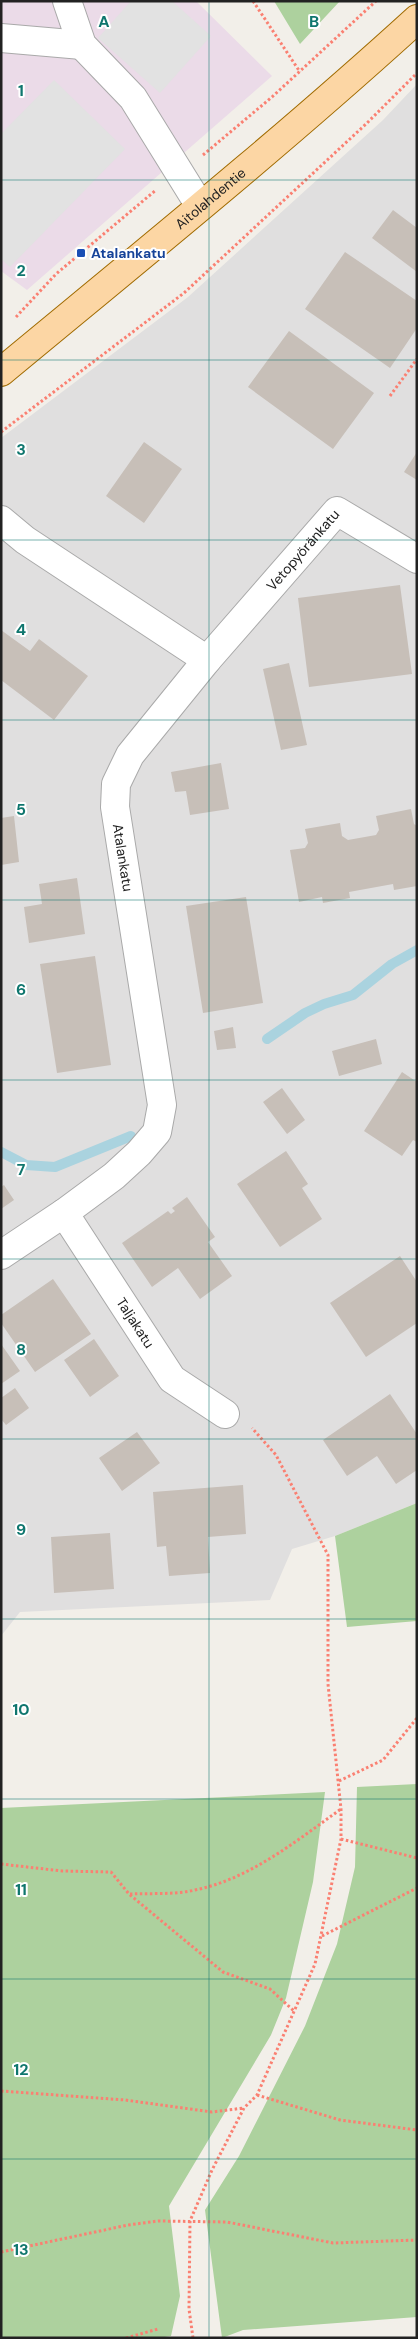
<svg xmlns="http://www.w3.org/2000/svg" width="418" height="2339" font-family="'DM Sans',sans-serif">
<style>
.residential{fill:#e0dfdf}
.industrial{fill:#ebdbe8}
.forest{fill:#add19e}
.parking{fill:#e2e2e2}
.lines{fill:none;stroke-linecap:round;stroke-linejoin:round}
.stream{stroke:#aad3df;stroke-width:10}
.building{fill:#c7bfb8}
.minor-casing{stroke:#a9a9a9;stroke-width:30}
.major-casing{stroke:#a06b00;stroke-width:30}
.path{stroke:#fa8072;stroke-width:3;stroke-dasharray:2.5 2.5;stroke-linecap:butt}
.minor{stroke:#fff;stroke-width:28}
.major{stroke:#fcd6a4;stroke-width:28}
.grid{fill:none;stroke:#0f766e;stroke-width:1;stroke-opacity:0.55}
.transit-dot{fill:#1a4fb4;stroke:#fff;stroke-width:2}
.labels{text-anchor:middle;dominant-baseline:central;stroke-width:4;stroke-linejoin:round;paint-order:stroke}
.street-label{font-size:14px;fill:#222;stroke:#fff}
.transit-label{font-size:14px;font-weight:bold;fill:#164399;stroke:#fff;text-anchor:start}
.grid-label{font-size:16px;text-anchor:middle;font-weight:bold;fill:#0f766e;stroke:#fff;stroke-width:4;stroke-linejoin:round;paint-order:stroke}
</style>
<rect width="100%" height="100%" fill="#f2efe9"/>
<path class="residential" d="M417,84v1419l-82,33 -43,13 -22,51 -250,12 -19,24v-1198l187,-141 195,-177z"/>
<path class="industrial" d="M1,1h195l76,75 -245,214 -26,-19z"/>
<path class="forest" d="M274,1h66l-40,43z
M417,1503v118l-70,6 -12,-91z
M417,1784v533l-174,13 -21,8 -17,-128 34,-54 66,-130 32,-82 18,-77 2,-80z
M325,1792l-12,90 -27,116 -15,37 -102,171 11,90 -9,40 -13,2h-157v-530z"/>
<path class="parking" d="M131,1h41l39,35 -51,57 -62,-55z
M54,80l71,69 -115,118 -9,-8v-125z"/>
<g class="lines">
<path class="stream" d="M267,1039l38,-26 19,-9 29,-9 39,-31 25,-14
M1,1152l25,13 29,2 76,-31"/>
</g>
<path class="building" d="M393,210l24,18v44l-45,-34z
M345,252l72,49v27l-27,40 -85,-59z
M289,331l85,62 -41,56 -85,-62z
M144,442l38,27 -38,54 -38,-27z
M417,452v28l-13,-8z
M400,585l12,89 -103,13 -11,-89z
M1,630l29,21 9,-12 49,37 -34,44 -53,-40z
M289,663l18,82 -26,5 -18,-81z
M221,763l8,46 -39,6 -4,-24 -11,1 -4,-20z
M411,809l3,15 3,2v60l-23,4 -1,-6 -44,8 1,6 -27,5 -1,-6 -23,5 -9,-52 15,-2 3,-5 -3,-14 35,-6 2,13 6,4 28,-5 3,-5 -3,-14z
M14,816l5,46 -18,3v-47z
M77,878l8,56 -56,9 -5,-36 18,-3 -3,-20z
M246,897l17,106 -60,10 -17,-107z
M95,956l16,109 -54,8 -17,-109z
M233,1027l3,21 -19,2 -3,-19z
M376,1039l6,25 -43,12 -7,-25z
M402,1072l15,10v60l-4,-2 -11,16 -38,-25z
M282,1088l23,32 -18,14 -24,-32z
M286,1151l22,33 -6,4 20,31 -42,28 -43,-63z
M4,1185l10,15 -13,9v-22z
M187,1197l28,40 -7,5 24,34 -32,23 -22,-31 -26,19 -30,-44 46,-32 3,3 4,-3 -3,-3z
M400,1256l17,26v41l-51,34 -36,-54z
M53,1279l38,55 -56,38 -34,-49v-8z
M94,1339l25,37 -29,21 -26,-37z
M1,1344l19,27 -19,13z
M15,1388l14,20 -23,17 -5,-6v-21z
M390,1394l27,40v36l-21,14 -19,-28 -30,20 -24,-36z
M137,1432l23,31 -38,28 -23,-33z
M243,1485l3,49 -38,3 2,36 -41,3 -3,-30 -9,1 -4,-55z
M110,1533l4,56 -60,4 -3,-56z"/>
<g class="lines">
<g class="minor-casing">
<g id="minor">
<path d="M67,1l15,44 51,53 67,108"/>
<path d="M1,38l81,7"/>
<path id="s1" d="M1,520l24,20 182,120 -77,95 -14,29 -1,23 47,298 -5,27 -18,21 -25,23 -50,37 -63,42"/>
<path id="s2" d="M207,660l130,-149 80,48"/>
<path id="s3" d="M64,1213l108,166 53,35"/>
</g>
</g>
<g class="major-casing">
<g id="major">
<path id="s4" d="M1,372c140,-116 281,-230 416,-353"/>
</g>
</g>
<path class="path" d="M253,1l47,71
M203,155l69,-58 104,-96
M16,317l40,-43 100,-84
M390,396l27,-37
M1,432l183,-139 182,-169 51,-51
M339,1781l44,-21 34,-42
M341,1839l76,19
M1,1864l61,7 49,1 18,22 94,78 47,17 24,22
M130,1894c21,-1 44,1 65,-4 55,-11 101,-49 146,-81
M322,1936l95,-48
M1,2091l124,9 87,12 32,-4
M257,2095l83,25 77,10
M1,2252l127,-27 30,-4 69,1 106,21 84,-3
M126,2338l32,-9
M193,2338l-4,-29 1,-88 22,-51 32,-62 13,-13 58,-131 26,-125v-30l-13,-125v-129l-52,-100 -24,-27"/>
<use href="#minor" class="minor"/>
<use href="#major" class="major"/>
</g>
<path class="grid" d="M209,1v2337M1,180h416M1,360h416M1,540h416M1,720h416M1,900h416M1,1080h416M1,1259h416M1,1439h416M1,1619h416M1,1799h416M1,1979h416M1,2159h416"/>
<rect class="transit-dot" x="76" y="248" width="10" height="10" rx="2.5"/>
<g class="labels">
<g class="street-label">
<text stroke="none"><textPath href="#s4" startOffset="272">Aitolahdentie</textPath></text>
<text stroke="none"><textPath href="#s2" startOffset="146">Vetopyöränkatu</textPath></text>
<text stroke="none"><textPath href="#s1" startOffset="478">Atalankatu</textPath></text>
<text stroke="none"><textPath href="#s3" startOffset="131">Taljakatu</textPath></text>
</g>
<g class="transit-label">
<text x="91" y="253">Atalankatu</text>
</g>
</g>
<g class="grid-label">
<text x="104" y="27">A</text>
<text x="314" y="27">B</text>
<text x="21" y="96">1</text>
<text x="21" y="276">2</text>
<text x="21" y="455">3</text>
<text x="21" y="635">4</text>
<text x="21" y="815">5</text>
<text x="21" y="995">6</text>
<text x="21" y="1175">7</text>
<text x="21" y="1355">8</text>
<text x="21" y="1535">9</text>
<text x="21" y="1715">10</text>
<text x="21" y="1895">11</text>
<text x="21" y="2075">12</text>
<text x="21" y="2255">13</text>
</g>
<rect width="418" height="2339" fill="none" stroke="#222222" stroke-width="5"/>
</svg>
